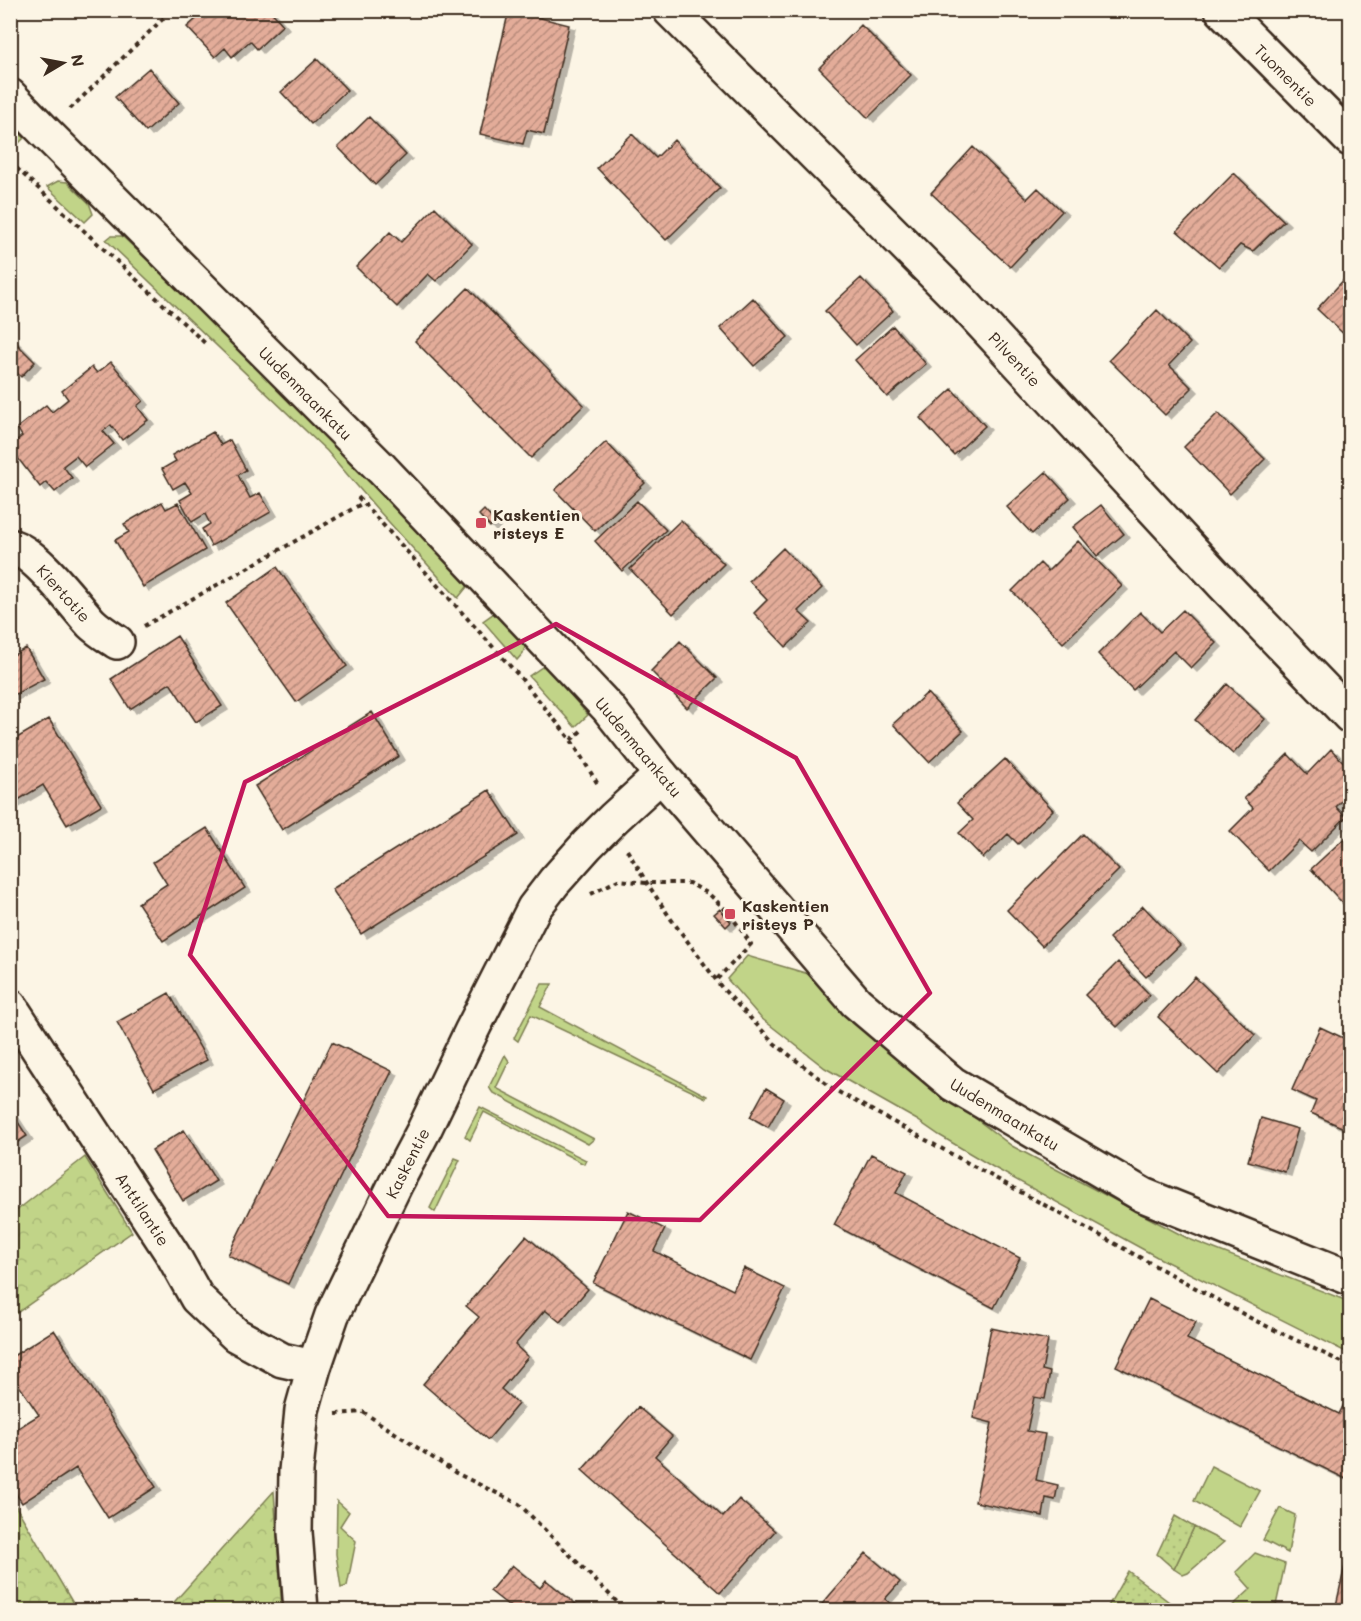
<svg xmlns="http://www.w3.org/2000/svg" width="1361" height="1621" font-family="Mali,sans-serif">
<style>
.grass{fill:#c1d488;stroke:#7e7f53;stroke-width:1.5}
.forest{fill:url(#forest-crowns);stroke:#7e7f53;stroke-width:1.5}
.park{fill:url(#park-dots);stroke:#7e7f53;stroke-width:1.5}
.building{fill:url(#building-hatch);stroke:#3b2a1e;stroke-width:1.5;filter:url(#shadow)}
.lines{fill:none;stroke-linecap:round;stroke-linejoin:round}
.minor-casing{stroke:#3b2a1e;stroke-width:38}
.major-casing{stroke:#3b2a1e;stroke-width:38}
.path{stroke:#3b2a1e;stroke-width:4;stroke-dasharray:4.5 4.5;stroke-linecap:butt}
.minor{stroke:#fcf5e5;stroke-width:33}
.major{stroke:#fcf5e5;stroke-width:33}
.marked{fill:none;stroke:#c2185b;stroke-width:4.5;stroke-linejoin:round}
.poi-dot{fill:#d1495b;stroke:#fcf5e5;stroke-width:2}
.labels{text-anchor:middle;dominant-baseline:central;stroke-width:6;stroke-linejoin:round;paint-order:stroke}
.street-label{font-size:16px;fill:#3b2a1e;stroke:#fcf5e5}
.poi-label{font-size:16px;font-weight:bold;fill:#3b2a1e;stroke:#fcf5e5;text-anchor:start}
</style>
<defs>
<pattern id="forest-crowns" width="20" height="18" patternUnits="userSpaceOnUse" patternTransform="scale(1.5)"><rect width="20" height="18" fill="#c1d488"/><path d="M2 6a3 3 0 1 1 6 0M12 15a3 3 0 1 1 6 0" fill="none" stroke="#a7b675"/></pattern>
<pattern id="park-dots" width="8" height="8" patternUnits="userSpaceOnUse" patternTransform="scale(1.5)"><rect width="8" height="8" fill="#c1d488"/><path d="M2 2h.1M6 6h.1" fill="none" stroke="#a7b675" stroke-width="1.8" stroke-linecap="round"/></pattern>
<pattern id="building-hatch" width="6" height="6" patternUnits="userSpaceOnUse" patternTransform="scale(1.5)"><rect width="6" height="6" fill="#e3ac99"/><path d="M-1 1l2-2M0 6l6-6M5 7l2-2" fill="none" stroke="#b98c7c"/></pattern>
<filter id="shadow"><feDropShadow dx="6" dy="4" stdDeviation="0" flood-color="#0004"/></filter>
</defs>
<rect width="100%" height="100%" fill="#fcf5e5"/>
<filter id="ink" filterUnits="userSpaceOnUse"><feTurbulence type="fractalNoise" baseFrequency=".0167" numOctaves="2"/><feDisplacementMap in="SourceGraphic" scale="12" xChannelSelector="R" yChannelSelector="G"/><feConvolveMatrix kernelMatrix="1 2 1 2 8 2 1 2 1" color-interpolation-filters="sRGB"/></filter>
<g filter="url(#ink)">
<path class="grass" d="M11,124l13,14 -13,13z
M58,181l9,1 22,21 4,11 -8,8 -38,-35z
M111,236h11l143,135 202,208v8l-9,11 -80,-88 -51,-59 -221,-211z
M497,611l29,33 -3,9 -6,7 -34,-39z
M545,665l43,50 -13,12 -46,-51z
M747,956l65,19 76,77 124,94 177,93 161,63v52l-193,-97 -164,-90 -54,-32 -22,-15 -92,-52 -64,-50 -34,-39z
M542,984h10l-12,23 167,89 -1,2 -175,-83 -13,26 -4,-3z
M505,1055l4,6 -13,27 98,51 -6,5 -96,-52 -3,-5z
M480,1107l106,53 -2,4 -100,-52 -14,28 -5,-4z
M455,1158l5,2 -25,52 -5,-4z
M1211,1466l49,25 -20,36 -46,-26z
M337,1501l12,11 -9,14 16,15 -9,45 -6,2 -5,-34z
M1280,1508l15,7 -7,38 -25,-13z
M1194,1527l30,15 -36,31 -5,2 -9,-6z
M1255,1553l30,11 -10,46h-47l23,-21 -15,-17z"/>
<path class="forest" d="M85,1157l47,75 -121,85v-102z
M274,1491l8,119h-115z
M10,1498h1l66,112h-66z"/>
<path class="park" d="M1175,1516l19,11 -20,42 -17,-15z
M1128,1571l45,34 -4,5h-63z"/>
<path class="building" d="M206,10h64l13,15 -26,24 -7,-8 -18,16 -7,-9 -10,9 -28,-30z
M509,10l60,15 -25,109 -17,-4 -4,14 -43,-10z
M861,25l50,50 -43,43 -49,-50z
M317,59l30,31 -36,34 -30,-32z
M149,68l30,35 -33,29 -31,-35z
M369,117l37,38 -31,30 -37,-38z
M632,134l24,24 18,-18 46,48 -54,52 -69,-72z
M973,147l54,52 11,-11 24,23 -52,56 -79,-74z
M1234,173l50,48 -31,30 -13,-6 -21,22 -42,-36z
M435,207l37,37 -36,37 -8,-7 -31,33 -41,-40 34,-35 11,10z
M1350,273v67l-33,-31z
M861,278l32,33 -37,34 -31,-34z
M468,288l116,117 -53,53 -116,-117z
M753,298l35,39 -34,29 -34,-38z
M1157,310l33,33 -21,22 23,23 -27,27 -56,-55z
M893,326l33,38 -39,33 -32,-37z
M10,337l25,25 -14,15 -11,-11z
M111,362l32,39 -6,5 11,14 -26,20 -11,-15 -8,6 11,13 -29,23 -9,-11 -13,10 9,12 -17,14 -9,-10 -6,5 -30,-39v-3l12,-9 -5,-8 29,-23 6,7 16,-13 -6,-8 30,-24 5,6z
M952,389l33,37 -31,29 -34,-37z
M1218,413l47,46 -35,35 -46,-47z
M213,432l8,13 9,-5 16,30 -8,5 12,23 10,-5 11,19 -60,34 -9,-17 8,-5 -5,-10 -13,8 -12,-22 12,-7 -7,-11 -12,7 -11,-20 14,-8 -4,-6z
M606,442l39,41 -50,48 -40,-41z
M1046,472l24,26 -38,36 -25,-27z
M637,501l29,29 -44,41 -27,-30z
M162,502l4,7 12,-6 27,47 -62,37 -28,-47 14,-8 -5,-8z
M1101,505l23,29 -27,22 -24,-29z
M484,510l11,12 -5,5 -11,-12z
M681,520l43,44 -51,50 -43,-45z
M1078,541l44,45 -59,57 -51,-52 28,-28 8,8z
M783,548l39,40 -24,23 13,12 -25,24 -32,-34 13,-13 -18,-19z
M277,567l70,99 -51,36 -70,-99z
M1183,610l33,33 -25,25 -17,-17 -41,39 -35,-36 42,-42 20,20z
M177,636l45,70 -26,16 -26,-39 -40,26 -19,-30z
M680,641l37,37 -30,30 -36,-37z
M26,648l18,31 -34,18v-40z
M1227,684l38,35 -32,35 -38,-34z
M927,693l36,38 -34,31 -36,-38z
M372,712l27,44 -117,74 -27,-44z
M49,719l52,86 -34,20 -24,-40 -33,20v-63z
M1331,749l19,20v24l-14,14 10,10 -35,35 -12,-11 -30,30 -39,-40 23,-23 -9,-10 44,-44 19,20z
M1005,759l48,51 -35,34 -10,-10 -25,24 -24,-25 14,-13 -16,-17z
M489,790l29,45 -157,99 -29,-45z
M207,828l38,60 -82,53 -25,-38 29,-19 -14,-22z
M1350,833v78l-39,-42z
M1083,834l36,36 -77,76 -35,-36z
M1143,906l37,39 -34,32 -37,-39z
M720,909l11,13 -5,5 -12,-13z
M1118,962l32,33 -33,32 -32,-32z
M1195,977l60,58 -37,39 -60,-57z
M169,993l38,67 -53,29 -37,-67z
M1320,1027l30,14v90l-39,-18 5,-12 -24,-11z
M332,1042l60,29 -104,213 -60,-29z
M766,1088l18,11 -16,28 -18,-10z
M10,1110l17,26 -17,11z
M1261,1118l37,11 -13,43 -37,-11z
M184,1130l32,51 -33,20 -31,-51z
M871,1154l36,18 -11,21 124,65 -26,50 -160,-83z
M628,1211l37,18 -11,22 79,39 11,-22 41,20 -35,72 -157,-77z
M526,1236l62,53 -28,33 -15,-12 -30,35 13,12 -27,32 17,15 -30,36 -65,-56 56,-67 -13,-11z
M1149,1299l47,23 -9,17 152,75 9,-18 2,1v84l-234,-115z
M991,1328l57,12 -6,30 8,2 -5,27 -11,-2 -7,34 18,3 -9,46 22,5 -3,15 -9,-2 -3,18 -68,-14 17,-79 -19,-5z
M54,1330l102,157 -48,31 -32,-50 -54,35 -12,-18v-52l29,-18 -29,-43v-14z
M638,1407l34,29 -17,20 68,61 16,-18 36,32 -55,62 -138,-123z
M1350,1543v67h-15z
M866,1553l34,29 -15,17 13,11h-81z
M512,1565l28,23 6,-8 37,30h-71l1,-1 -23,-18z"/>
<g class="lines">
<g class="minor-casing">
<path id="minor" d="M670,10l295,295 258,279 127,132
M1222,10l128,129
M10,546c26,6 62,56 81,77 7,7 17,13 26,19
M10,1006l163,249 24,43 39,37 46,25 32,7
M301,1610l-6,-78 1,-61 6,-61 12,-43 18,-52 64,-132 28,-53 48,-100 62,-122 20,-26 33,-37 27,-27 47,-43"/>
</g>
<g class="major-casing">
<path id="major" d="M10,96l36,37 336,336 226,239 53,67 195,227 97,82 190,111 207,83"/>
</g>
<path class="path" d="M70,109l102,-99
M10,162l197,183
M358,497l162,180 51,63 28,46
M144,626l219,-123
M571,740l11,-10
M627,850l20,33 24,36 51,69 52,55 59,46 421,231 96,46
M591,894l27,-14 29,3h42l20,11 21,20 21,30 -35,36
M336,1414l27,-2 93,61 63,31 106,106"/>
<use href="#minor" class="minor"/>
<use href="#major" class="major"/>
</g>
</g>
<path class="marked" d="M556,624l240,134 134,235 -230,227 -312,-4 -198,-261 55,-173z"/>
<g class="poi-dot">
<rect x="475" y="517" width="12" height="12" rx="3"/>
<rect x="724" y="908" width="12" height="12" rx="3"/>
</g>
<g class="labels">
<g class="street-label">
<text transform="translate(1286 75) rotate(45)">Tuomentie</text>
<text transform="translate(1015 359) rotate(47)">Pilventie</text>
<text transform="translate(306 393) rotate(45)">Uudenmaankatu</text>
<text transform="translate(64 593) rotate(48)">Kiertotie</text>
<text transform="translate(639 747) rotate(50)">Uudenmaankatu</text>
<text transform="translate(1005 1114) rotate(31)">Uudenmaankatu</text>
<text transform="translate(407 1163) rotate(-63)">Kaskentie</text>
<text transform="translate(143 1209) rotate(57)">Anttilantie</text>
</g>
<g class="poi-label">
<text x="493" y="514">Kaskentien<tspan x="493" dy="18">risteys E</tspan></text>
<text x="742" y="905">Kaskentien<tspan x="742" dy="18">risteys P</tspan></text>
</g>
</g>
<rect width="1361" height="1621" fill="none" stroke="#fcf5e5" stroke-width="36"/>
<rect x="18" y="18" width="1325" height="1585" fill="none" stroke="#3b2a1e" stroke-width="2" filter="url(#ink)"/>
<g transform="translate(63 63) rotate(80)" stroke="#fcf5e5" stroke-width="4.5" paint-order="stroke">
<path d="M0-4.5L10 22L0 15L-10 22Z" fill="#3b2a1e"/>
<text y="-9" font-size="16" font-weight="bold" text-anchor="middle" fill="#3b2a1e">N</text>
</g>
</svg>
